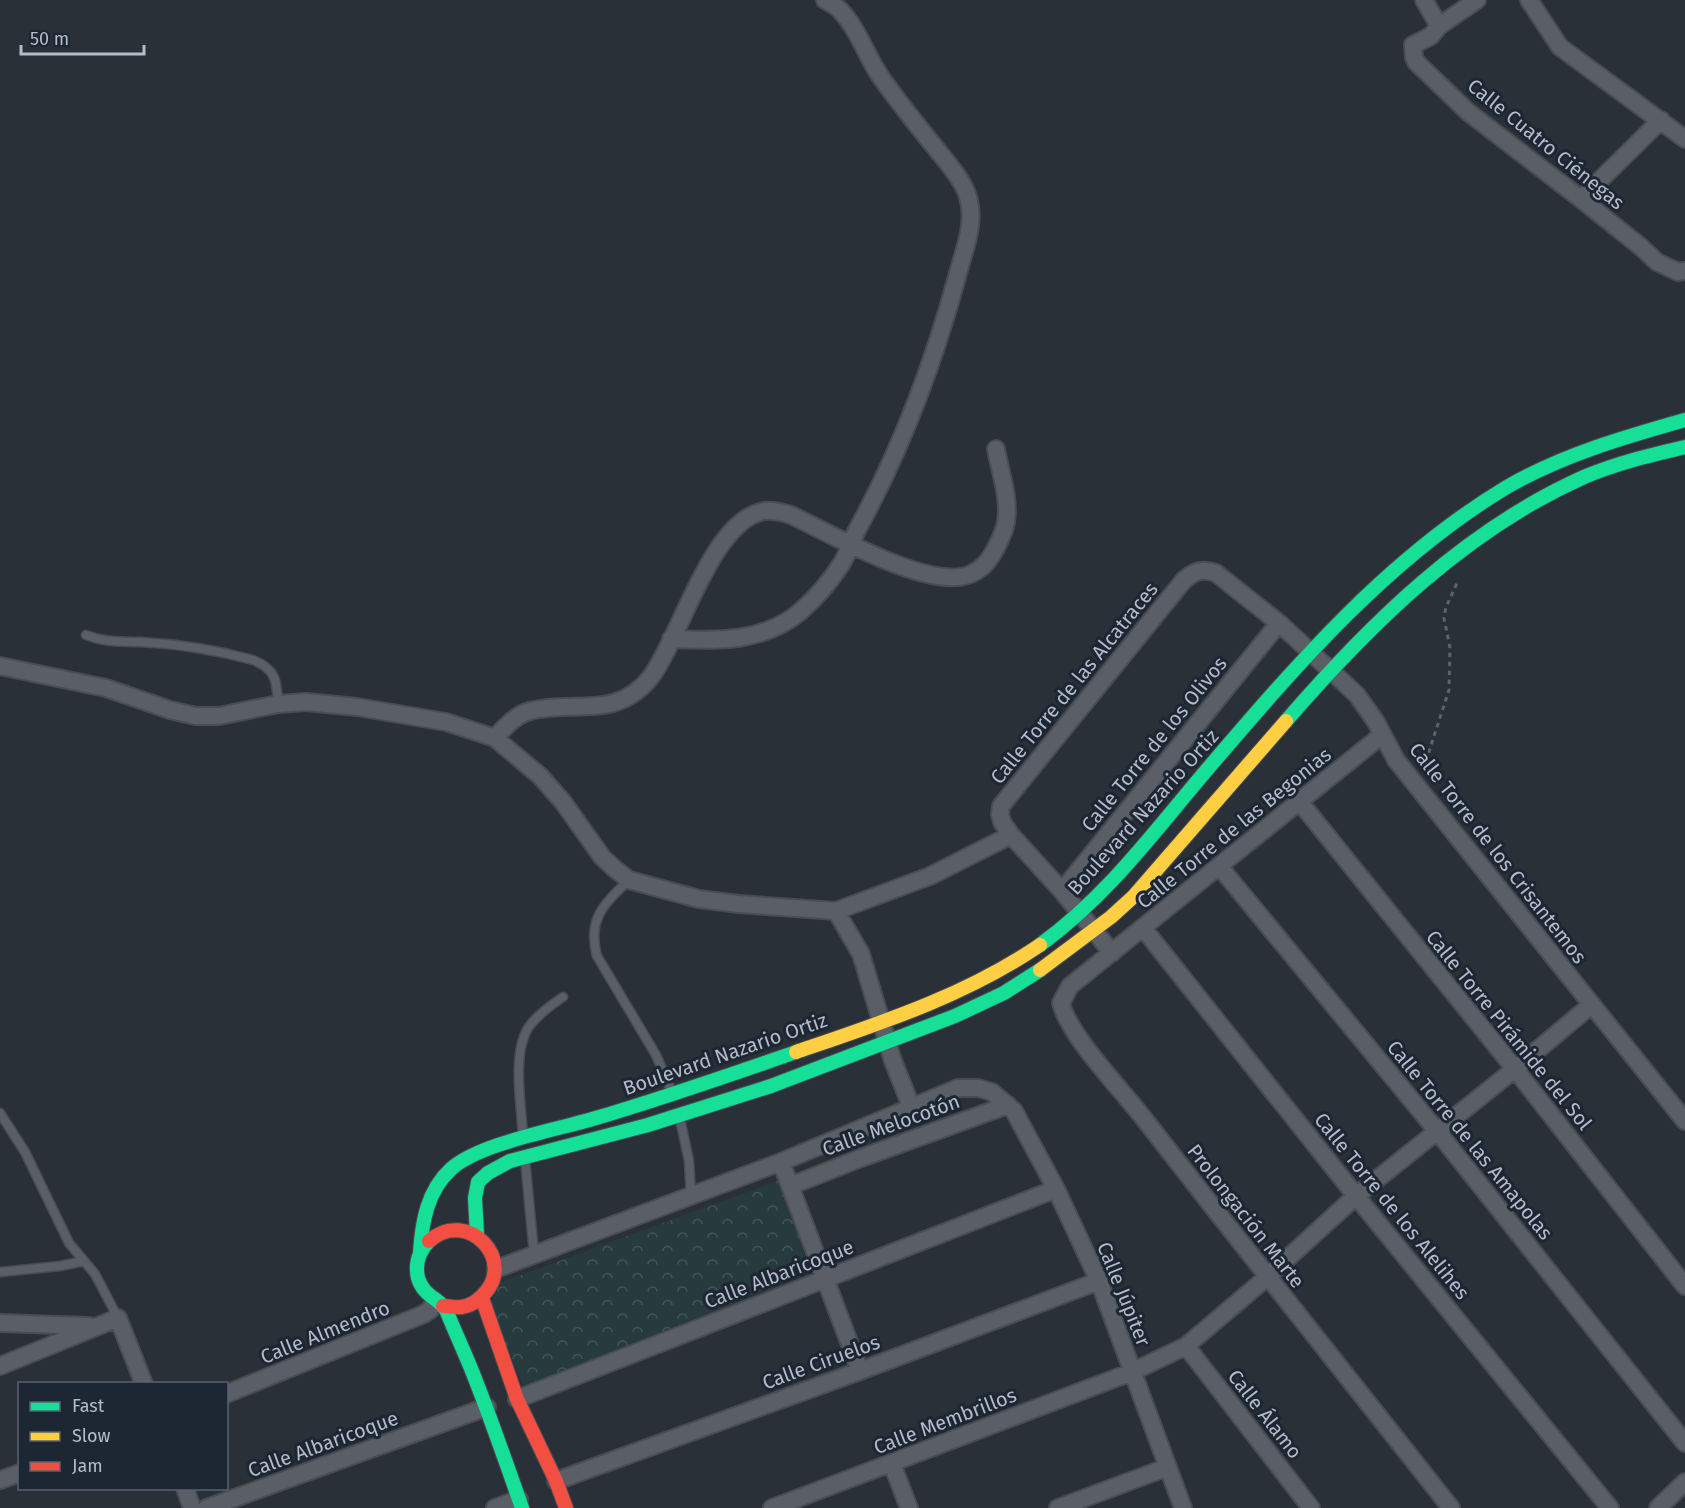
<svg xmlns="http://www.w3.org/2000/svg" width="1685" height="1508" font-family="'Fira Sans',sans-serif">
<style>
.park{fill:url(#park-crowns)}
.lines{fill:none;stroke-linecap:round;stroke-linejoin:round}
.lane-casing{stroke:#484c53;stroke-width:11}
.street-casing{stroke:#484c53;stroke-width:20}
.fast-casing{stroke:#484c53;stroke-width:16}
.slow-casing{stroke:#484c53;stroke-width:16}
.jam-casing{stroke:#484c53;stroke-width:16}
.path{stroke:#5d636a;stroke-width:3;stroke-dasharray:4.5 4.5;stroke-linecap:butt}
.lane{stroke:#5a5e66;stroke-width:8}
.street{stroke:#5a5e66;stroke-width:16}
.fast{stroke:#16e098;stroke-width:14}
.slow{stroke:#ffcf43;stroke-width:14}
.jam{stroke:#f24e42;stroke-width:14}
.labels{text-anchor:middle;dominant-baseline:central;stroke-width:6;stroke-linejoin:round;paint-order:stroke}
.street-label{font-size:20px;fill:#b4bcc9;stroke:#1d2633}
</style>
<defs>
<pattern id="park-crowns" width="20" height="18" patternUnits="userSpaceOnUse" patternTransform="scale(1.5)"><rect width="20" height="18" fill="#273a3e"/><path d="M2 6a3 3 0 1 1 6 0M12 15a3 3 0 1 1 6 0" fill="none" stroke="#445559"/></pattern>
</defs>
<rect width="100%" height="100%" fill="#2a3038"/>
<path class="park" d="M783,1179l26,94 -285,114 -34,-80 9,-24z"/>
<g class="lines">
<g class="lane-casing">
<path id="lane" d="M86,635c20,8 34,6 55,7 38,2 75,8 112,18 23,9 24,21 25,44
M629,880c-25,24 -42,39 -32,76l59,99 15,35
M0,1113l25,39 44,91 26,31 23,44
M680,1119l9,42 2,34
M523,1135c-2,-31 -12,-87 8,-111 9,-11 20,-19 32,-27
M525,1159l9,95
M0,1272l60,-6 24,-5"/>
</g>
<g class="street-casing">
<path id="street" d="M1424,0l15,26
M1477,0l-38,26 -8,10 -18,9 1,12 2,5 52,50 113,87 60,48 16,15 21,10 7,-1
M1529,0l31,47 125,92
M1581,199l80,-79
M671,639c45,2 93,4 130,-28 15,-13 30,-31 41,-48 6,-10 10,-23 15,-33 44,-80 76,-165 100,-253 6,-24 18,-51 12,-76 -3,-15 -13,-27 -22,-39 -23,-28 -46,-56 -67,-86 -14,-21 -22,-47 -40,-66 -4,-4 -10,-7 -15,-10
M0,666l106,22 64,22 26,6h23l59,-12 28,-2 51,5 89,15 49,16 45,38 23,26 39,55 13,12 14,11 70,19 40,5 97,7 94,-35 81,-41
M1382,735l-312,251 -9,17c8,33 61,87 84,117 101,130 203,259 306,388
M495,738c10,-11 20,-23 35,-27 43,-12 85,10 120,-33 30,-38 60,-157 114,-167 9,-1 18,1 27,4 38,18 140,77 180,59 13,-6 19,-15 25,-26 4,-8 9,-18 10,-26 4,-24 -6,-50 -10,-73
M1299,801l216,268 170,217
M1219,866l218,265 248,312
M1062,891l217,-268
M836,911l25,43 32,107 18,45
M1143,928l213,268 254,312
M1112,953l-50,-62 -51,-56 -9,-13 -2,-8 1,-8 183,-226c11,-9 18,-12 32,-7l63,50 78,72 19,27 20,38 289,361
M781,1162l79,209
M790,1186l71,-28 147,-53
M496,1269l285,-107 177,-74h20l14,4 22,19 42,78 43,92 84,227
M0,1323l89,3
M1186,1346l125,162
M0,1366l118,-48 26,66
M226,1394l198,-80 7,-5 3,-8
M517,1399l539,-210
M892,1464l17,44
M0,1480l20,-7
M556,1481l304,-110 239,-90
M185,1488l7,20
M207,1508l280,-101
M495,1508l24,-9
M772,1508l360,-136 54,-26 80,-68 90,-82 159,-127 76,-64
M1058,1508l110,-41
M1658,1508l27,-26"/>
</g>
<g class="fast-casing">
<path id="fast" d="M1286,721c84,-97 179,-191 298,-244 33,-14 67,-22 101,-30
M1040,945c70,-51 116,-116 171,-180 88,-103 179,-208 296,-278 55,-32 118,-50 178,-67
M477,1235l-2,-37 3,-16 10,-9 22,-12 138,-36 123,-39 184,-70 49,-23 36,-23
M429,1241c-10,10 -14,23 -11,37 6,20 23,20 29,34 8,20 17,39 25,59 18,45 34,91 50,137
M420,1253c2,-31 7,-62 31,-84 29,-26 106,-39 145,-51 68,-20 134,-43 200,-66"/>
</g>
<g class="slow-casing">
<path id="slow" d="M1040,970l71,-53 22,-20 153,-176
M796,1052c85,-29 169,-56 244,-107"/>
</g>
<g class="jam-casing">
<path id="jam" d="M429,1241c38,-34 90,20 53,55 -5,5 -13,10 -20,11 -6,1 -13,-1 -19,-1
M482,1298l35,101 39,82 10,27"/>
</g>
<path class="path" d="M1423,770l26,-80 1,-42 -6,-30 2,-11 11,-24"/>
<use href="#lane" class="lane"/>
<use href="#street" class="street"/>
<use href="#fast" class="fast"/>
<use href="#slow" class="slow"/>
<use href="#jam" class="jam"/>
</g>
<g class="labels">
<g class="street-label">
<text transform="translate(1546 144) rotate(39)">Calle Cuatro Ciénegas</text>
<text transform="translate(1074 683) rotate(-51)">Calle Torre de las Alcatraces</text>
<text transform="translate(1154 744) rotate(-51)">Calle Torre de los Olivos</text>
<text transform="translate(1143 812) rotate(-48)">Boulevard Nazario Ortiz</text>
<text transform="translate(1234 828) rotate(-39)">Calle Torre de las Begonias</text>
<text transform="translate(1498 853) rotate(52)">Calle Torre de los Crisantemos</text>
<text transform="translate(1509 1030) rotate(51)">Calle Torre Pirámide del Sol</text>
<text transform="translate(725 1054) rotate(-19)">Boulevard Nazario Ortiz</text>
<text transform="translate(891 1125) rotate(-20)">Calle Melocotón</text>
<text transform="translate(1470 1140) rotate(51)">Calle Torre de las Amapolas</text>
<text transform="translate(1392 1206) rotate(51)">Calle Torre de los Alelihes</text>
<text transform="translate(1246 1216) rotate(52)">Prolongación Marte</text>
<text transform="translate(779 1274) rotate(-21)">Calle Albaricoque</text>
<text transform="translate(1124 1294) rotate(68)">Calle Júpiter</text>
<text transform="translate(325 1332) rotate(-22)">Calle Almendro</text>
<text transform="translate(821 1362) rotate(-20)">Calle Ciruelos</text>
<text transform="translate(1265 1414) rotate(52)">Calle Álamo</text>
<text transform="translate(945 1421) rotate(-21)">Calle Membrillos</text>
<text transform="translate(323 1444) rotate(-20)">Calle Albaricoque</text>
</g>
</g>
<rect x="18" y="1382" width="210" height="108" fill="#1d2633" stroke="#59626f" stroke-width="1.5"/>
<rect x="30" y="1402" width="30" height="9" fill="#16e098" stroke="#59626f" stroke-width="1.5"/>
<text x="72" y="1412" font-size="18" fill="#b4bcc9">Fast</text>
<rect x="30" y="1432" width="30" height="9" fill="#ffcf43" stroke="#59626f" stroke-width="1.5"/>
<text x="72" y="1442" font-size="18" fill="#b4bcc9">Slow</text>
<rect x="30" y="1462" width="30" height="9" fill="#f24e42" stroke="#59626f" stroke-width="1.5"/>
<text x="72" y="1472" font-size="18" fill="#b4bcc9">Jam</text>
<path d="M21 45v9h123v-9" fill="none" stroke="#b4bcc9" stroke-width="3"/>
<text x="30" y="45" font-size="18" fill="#b4bcc9" stroke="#1d2633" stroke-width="4.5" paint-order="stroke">50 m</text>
</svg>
